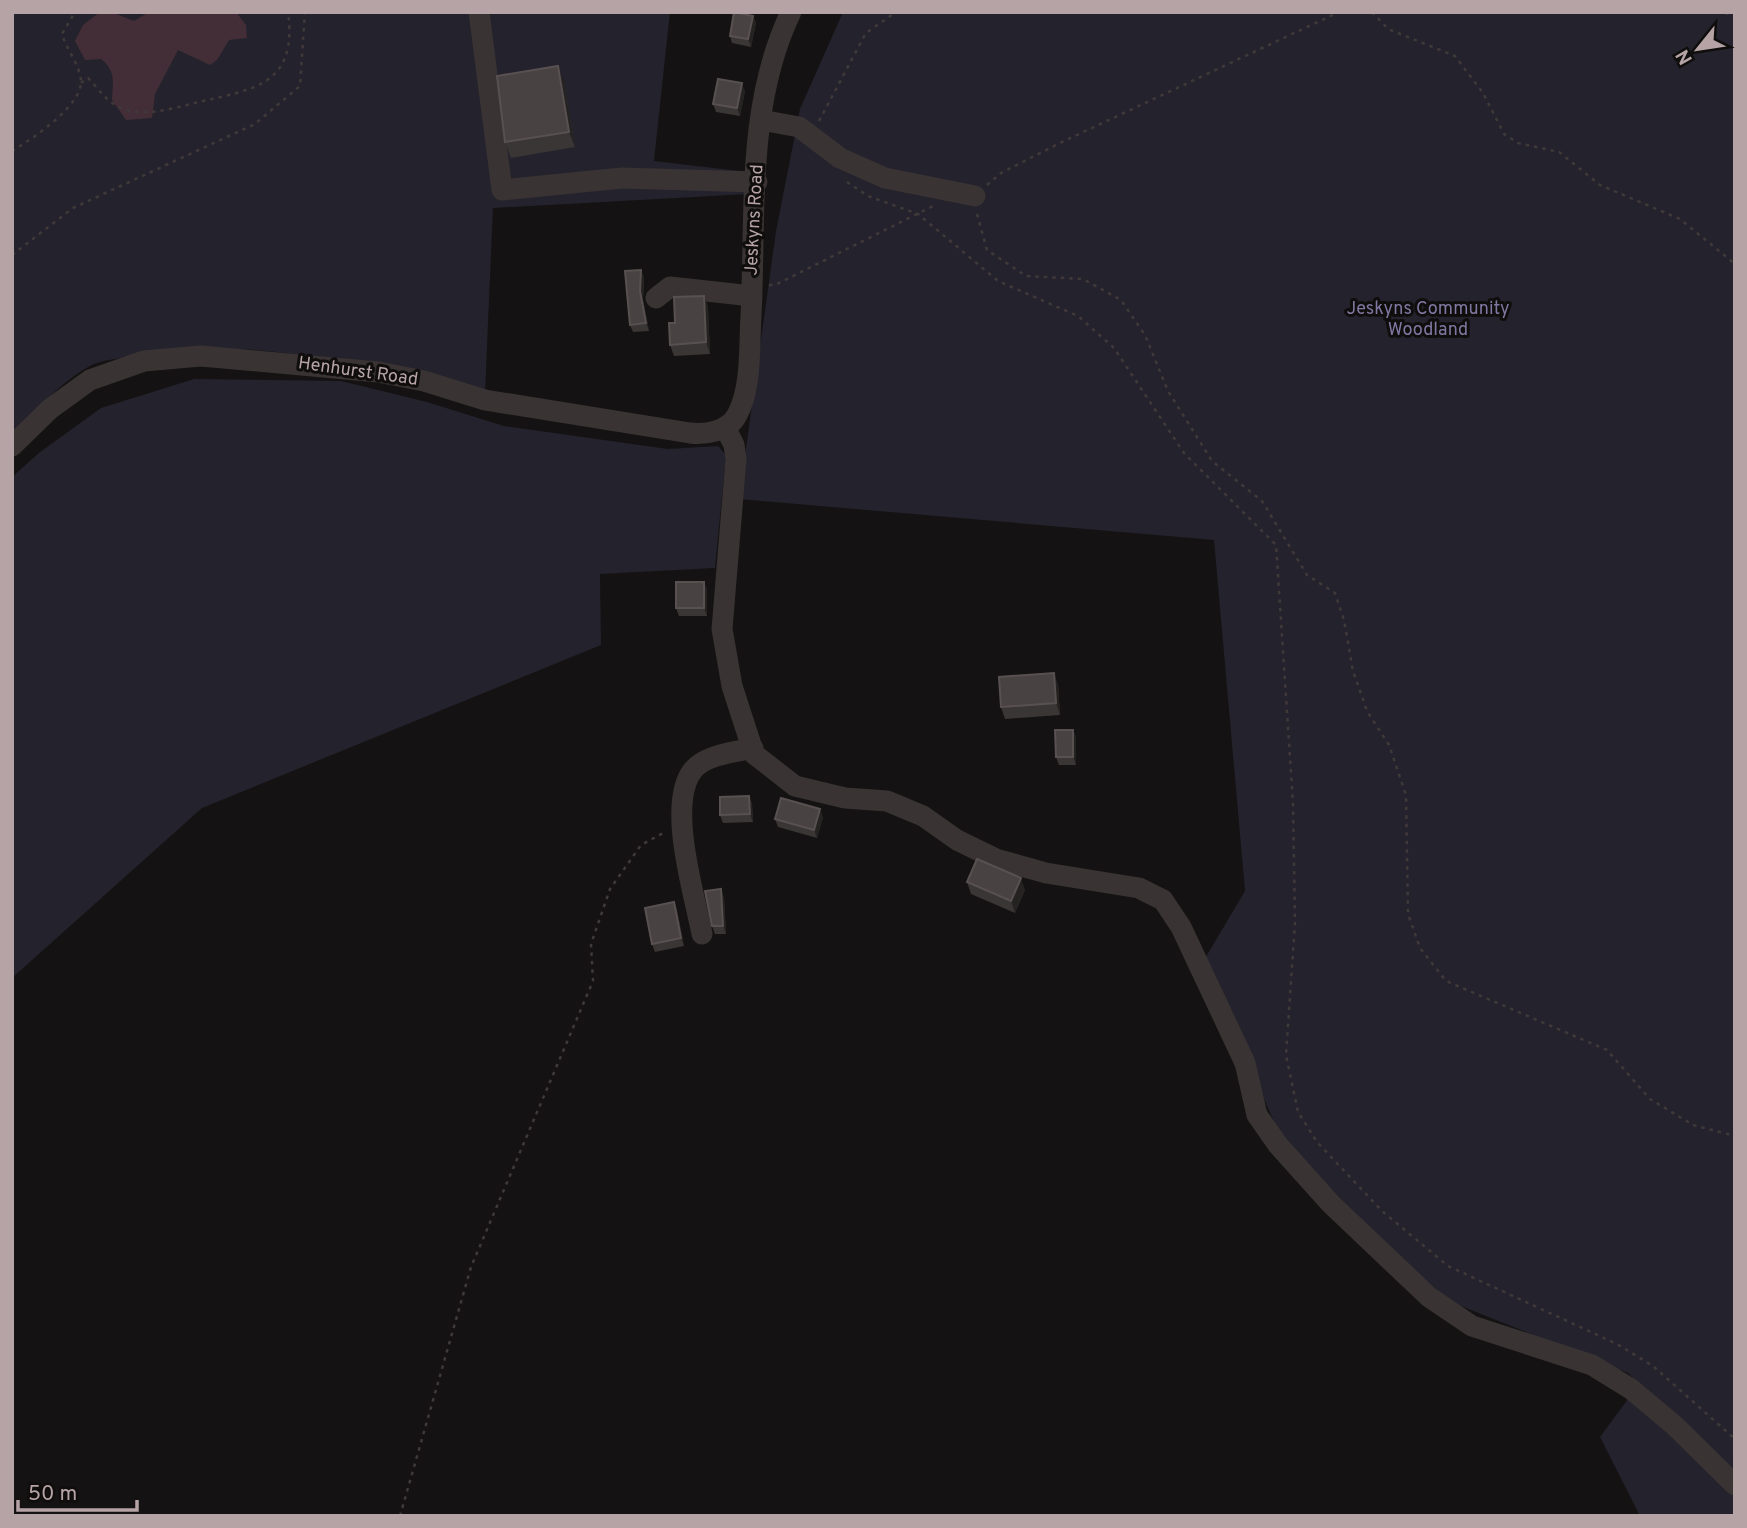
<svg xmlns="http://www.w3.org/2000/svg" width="1747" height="1528" font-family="Overpass,sans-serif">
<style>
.green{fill:#24222c}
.water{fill:#432e37}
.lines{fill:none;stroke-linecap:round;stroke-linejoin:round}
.path{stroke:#40393a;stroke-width:2.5;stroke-dasharray:3.5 5;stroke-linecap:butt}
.minor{stroke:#393333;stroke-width:21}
.wall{fill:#3a3635}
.shaded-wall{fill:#252322}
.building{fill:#484242;stroke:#595151;stroke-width:2}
.labels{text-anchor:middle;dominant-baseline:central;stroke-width:6;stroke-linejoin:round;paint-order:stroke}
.street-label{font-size:18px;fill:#b6a3a6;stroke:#0f0e0d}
.park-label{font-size:18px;fill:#8178a2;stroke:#0f0e0d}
</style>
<rect width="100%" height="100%" fill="#141212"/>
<path class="green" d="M12,12h658l-16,149 94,11 1,22 -256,14 -8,185c-109,-28 -245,-60 -357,-36 -11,2 -26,3 -36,8 -30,15 -56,46 -80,70z
M843,12h892v1466l-107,-105 -177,-71 -74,-63 -96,-101 -77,-178 41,-69 -31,-351 -475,-41 37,-268 24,-122z
M194,379l147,2 86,21 77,24 164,23 50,-3 8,9 -11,113 -115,6 1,71 -399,163 -190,170v-501l28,-25 61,-44z
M1628,1399l63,54 44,43v20h-95l-40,-79z"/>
<path class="water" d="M100,12h11l23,9 15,-9h87l10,13 1,13 -18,2 -12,20 -7,5 -32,-15 -23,44 -3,24 -26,2 -14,-20c1,-18 4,-29 -11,-41l-16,1 -10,-19 8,-16z"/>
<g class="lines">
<path class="path" d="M1372,12l16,17 67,27 28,37 21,41 14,9 41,9 41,33 80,34 55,45
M1708,12l27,2
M81,83l7,-5c8,8 17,21 27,27 24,14 55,4 80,-2 57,-14 103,-16 93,-91
M819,121l47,-88 30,-21
M12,151c20,-12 70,-45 69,-70 -1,-16 -15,-32 -19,-47l13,-22
M847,182l21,14 50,18 80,67 80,35 36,32 70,105 92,92 17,258 2,120 -9,132 12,57 19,30 65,69 66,55 169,78 36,22 82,73
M987,185l14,-12 61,-31 277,-130
M977,214l10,36 39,26 57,3 38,21 24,35 23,56 44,70 50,40 45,74 28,18 9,27 9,51 14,40 22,34 17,50 2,119 12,34 26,33 161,69 43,49 43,26 42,11
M12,255l61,-47 182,-84 45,-38 5,-74
M769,285h6l158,-79
M400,1516l71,-249 122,-286 -2,-37 19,-55 31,-44 24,-13"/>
<path class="minor" d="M479,12l23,178 120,-12 135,4
M761,120l38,7 41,31 45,20 90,18
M656,298l14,-11 82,9
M725,427l9,18 2,14 -14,170 10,57 22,68 41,32 50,12 42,3 36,15 34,24 39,19 50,14 93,15 24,12 18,27 64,136 12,52 21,30 53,59 98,93 43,29 120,39 39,24 44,37 60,59
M12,446l38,-37 40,-29 54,-19 57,-5 177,16 46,9 61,19 205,33c16,2 39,-2 47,-18 15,-27 12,-69 14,-99 5,-101 -5,-211 40,-304
M702,934c-7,-38 -36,-130 -9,-164 12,-15 42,-18 60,-22"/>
</g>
<path class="wall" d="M753,16l3,7 -5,24 -19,-4 -2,-7z
M564,81l11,66 -64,11 -6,-16z
M745,91l-5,25 -24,-4 -3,-8z
M641,270l3,8 -1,21 6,32 -16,1 -3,-7z
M704,296l4,11 2,47 -36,2 -4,-11 5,-22z
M704,582l3,8v26h-28l-3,-8z
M1058,684l2,31 -55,4 -4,-12z
M1073,730l3,7v28h-17l-3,-8z
M749,796l3,8 1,18 -30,1 -3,-8z
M823,817l-6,21 -39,-11 -3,-8z
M967,882l58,8 -10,23 -44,-19z
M724,897l2,37h-11l-3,-8z
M674,902l3,8 7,36 -29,6 -3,-8z"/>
<path class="shaded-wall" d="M753,16l3,7 -5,24 -3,-8z
M558,66l6,15 11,66 -6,-15z
M742,83l3,8 -5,25 -3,-8z
M641,270l3,8 -1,21 6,32 -3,-8 -6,-32z
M704,296l4,11 2,47 -4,-12z
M704,582l3,8v26l-3,-8z
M1054,673l4,11 2,31 -4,-12z
M1073,730l3,7v28l-3,-8z
M749,796l3,8 1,18 -3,-8z
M820,809l3,8 -6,21 -3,-8z
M1021,878l4,12 -10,23 -4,-12z
M721,889l3,8 2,37 -3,-8z
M674,902l3,8 7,36 -3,-8z"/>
<path class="building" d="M734,12l19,4 -5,23 -18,-3z
M558,66l11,66 -64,10 -8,-66z
M718,79l24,4 -5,25 -24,-4z
M641,270l-1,21 6,32 -16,2 -5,-54z
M704,296l2,46 -36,3 -1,-22h6l-1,-26z
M676,582h28v26h-28z
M1054,673l2,30 -55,4 -2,-30z
M1055,730h18v27h-17z
M749,796l1,18 -30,1v-18z
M781,798l39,11 -6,21 -39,-11z
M977,859l44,19 -10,23 -44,-19z
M721,889l2,37h-11l-7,-35z
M674,902l7,36 -29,6 -7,-36z"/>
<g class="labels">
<g class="street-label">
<text transform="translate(755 220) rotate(-87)">Jeskyns Road</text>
<text transform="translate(358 372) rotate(8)">Henhurst Road</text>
</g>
<g class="park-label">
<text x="1428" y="309">Jeskyns Community<tspan x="1428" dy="21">Woodland</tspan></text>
</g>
</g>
<rect width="1747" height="1528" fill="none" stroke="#b6a3a6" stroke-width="28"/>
<g transform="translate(1698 49) rotate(240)" stroke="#0f0e0d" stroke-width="5" paint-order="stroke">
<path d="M0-5L12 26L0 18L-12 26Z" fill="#b6a3a6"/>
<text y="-10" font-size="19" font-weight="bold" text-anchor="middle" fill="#b6a3a6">N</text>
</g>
<path d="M18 1500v10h119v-10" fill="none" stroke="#b6a3a6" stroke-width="3.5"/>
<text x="28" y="1500" font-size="21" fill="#b6a3a6" stroke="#0f0e0d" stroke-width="5" paint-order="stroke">50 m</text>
</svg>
